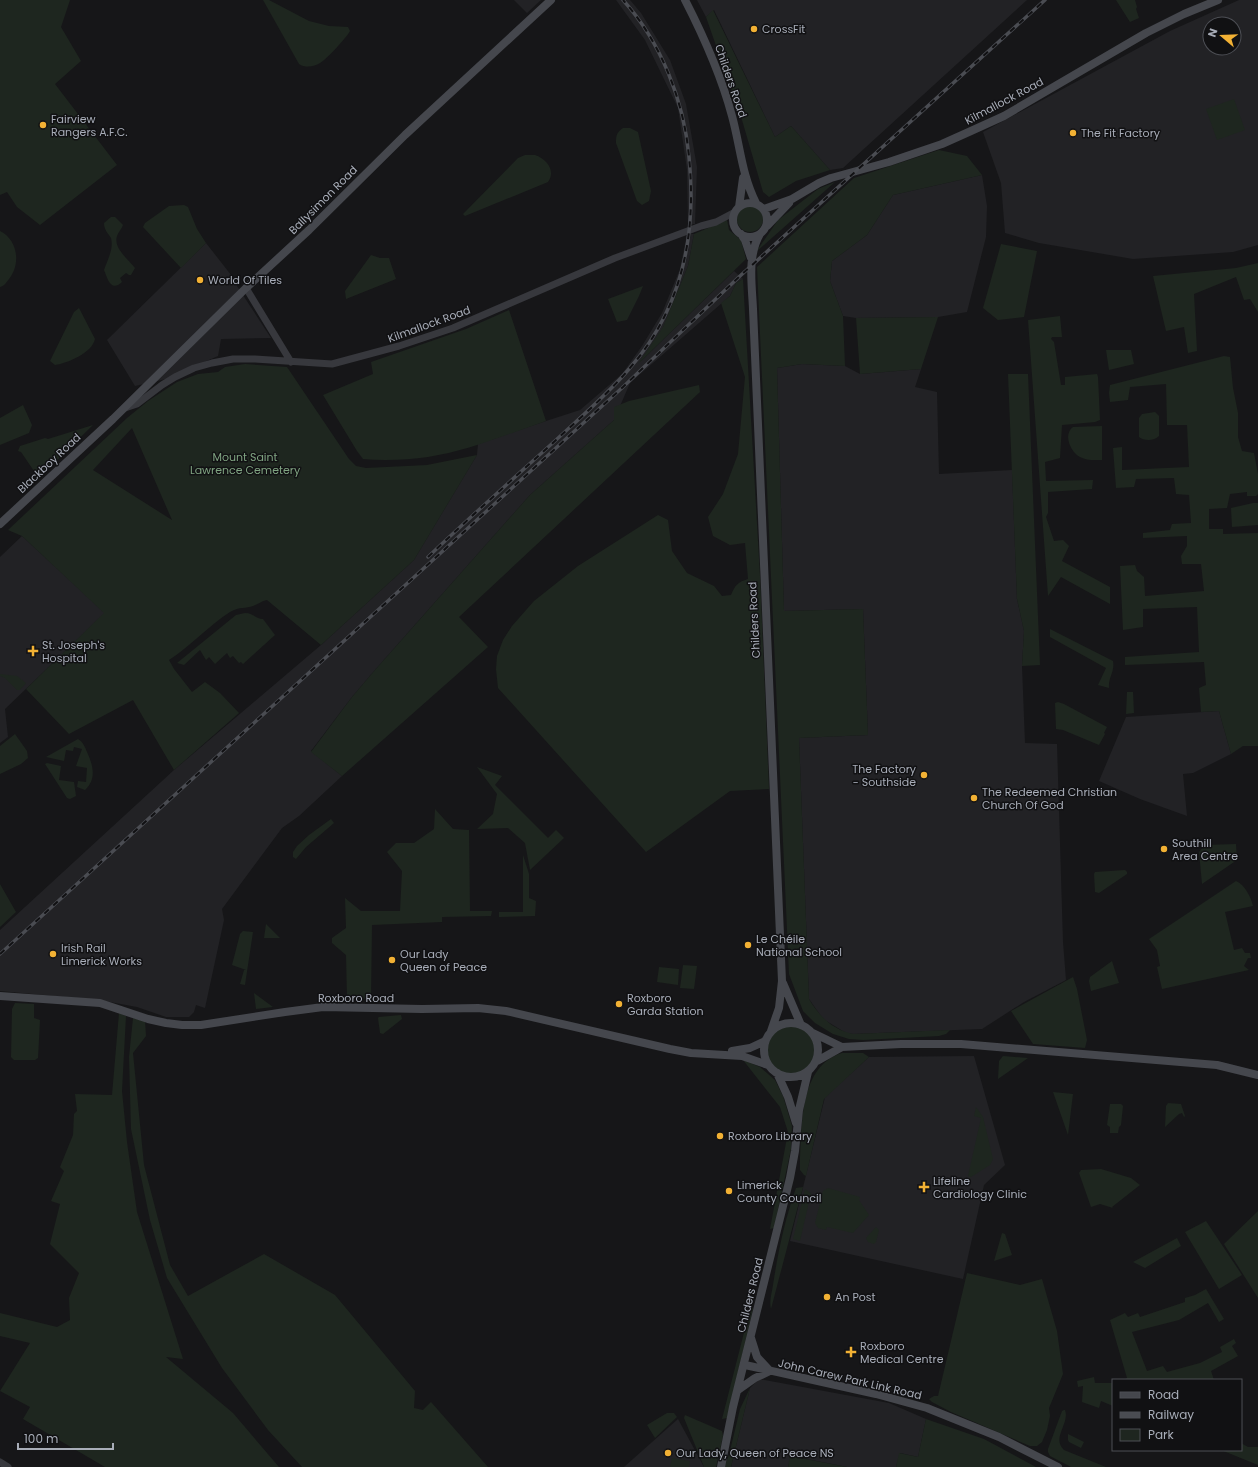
<svg xmlns="http://www.w3.org/2000/svg" width="1258" height="1467" font-family="Poppins,sans-serif">
<style>
.built{fill:#222225;fill-rule:evenodd}
.green{fill:#1e261f;fill-rule:evenodd}
.lines{fill:none;stroke-linecap:round;stroke-linejoin:round}
.tertiary{stroke:#37383d;stroke-width:7}
.secondary{stroke:#45474d;stroke-width:8}
.rail-casing{stroke:#4a4c52;stroke-width:3.5}
.rail{stroke:#111113;stroke-width:2;stroke-dasharray:6;stroke-linecap:butt}
.poi-dot{fill:#f2b134;stroke:#111113;stroke-width:1.5}
.labels{text-anchor:middle;dominant-baseline:central;stroke-width:3;stroke-linejoin:round;paint-order:stroke}
.poi-label{font-size:11px;fill:#a8adb8;stroke:#111113;text-anchor:start}
.street-label{font-size:11px;fill:#a8adb8;stroke:#111113}
.park-label{font-size:11px;fill:#7fa381;stroke:#111113}
</style>
<rect width="100%" height="100%" fill="#161618"/>
<path class="built" d="M514,0h27l-14,13z
M616,0h14l11,13 29,47 16,44 11,63 -2,57 -7,1 -1,-55 -9,-62 -33,-68z
M697,0h330l-184,168 -13,2 -39,-44 -16,11 -61,-127 -8,7z
M1239,0h19v245l-25,7 -100,7 -94,-16 -34,-10 -4,-50 -18,-51 187,-101zM1210,24h24v24h-24z
M982,175l5,31 -1,31 -19,75 -29,5 -82,1 -13,-2 -13,-35 2,-20 35,-26 26,-40z
M687,234h7l-6,32 -25,62 -23,34 94,-91 9,8 -7,4 -6,13 -100,87 -16,37 -84,75 -155,175 -23,27 -41,54 31,25 -43,40 -17,12 -60,81 2,11 -19,88 -9,-3 -2,7 -5,5h-23l-29,-10 -38,-7 -99,-9v-61l174,-160 147,-125 93,-85 63,-105 1,-11 68,-23 34,-11 42,-36 20,-28 20,-33 18,-44z
M206,243l29,37 2,6 34,52 -50,1 -3,17 -52,23 -31,7 -28,-46z
M802,364l43,2 15,8 61,-5 -6,18 22,5 2,82 73,-4 5,129 7,32 -2,35 3,77 32,1 6,198 3,38 -42,22 -42,27 -129,5 -7,-1 -23,-14 -14,-20 -10,-261 69,-3 -5,-126 -79,2 -7,-243z
M22,536l83,77 -100,96 3,28 -8,6v-186z
M1219,711l12,43 -38,19 -10,1 4,42 -47,-17 -41,-18 27,-64z
M974,1056l31,109 -21,20 -21,94 -173,-38 35,-144 44,-40z
M759,1379l130,24 37,16 -8,38 -18,-4 -4,14h-49l-56,-11 -3,11h-57l19,-79z
M678,1419l26,48h-80z"/>
<path class="green" d="M0,0h70l-9,27 20,34 -26,23 62,81 -77,60 -23,-18 -10,-15 -7,3z
M263,0h6l40,21 20,5 19,1 2,4c-3,6 -24,29 -30,32 -6,4 -15,5 -21,1z
M1116,0h19l2,7 -1,2 3,9 -9,4z
M713,10l62,127 16,-11 39,44 -34,11 -27,16 -6,-5 -21,-72 -36,-103z
M1234,99l11,31 -28,10 -11,-31z
M623,128h7l8,4 13,59 -2,10 -7,4 -5,-4 -21,-58c0,-8 1,-11 7,-15z
M939,150l28,6 15,19 -89,20 -26,40 -35,26 -2,20 13,35 2,50 -43,-2 -25,4 7,243 79,-2 5,126 -69,3 10,261c10,17 24,31 44,35l97,-4 -4,4 -7,2 -76,4 -14,-1 -16,-5 -18,-11 -12,-12 -14,-37 -32,-707 97,-89z
M525,155c3,0 7,0 10,0 12,4 21,16 13,27l-83,34 -2,-2 55,-56z
M835,182l-79,70 22,-32 40,-31z
M184,205l4,2 9,22 9,14 -25,25 -38,-41 2,-4 24,-17z
M737 219a13 13 0 1 1 26 0a13 13 0 1 1-26 0Z
M111,217h4l8,8c-1,4 -5,7 -6,11 -4,12 11,23 18,32l-4,7h-2l-3,-2 -6,5 2,4c-11,10 -14,-2 -18,-12 3,-9 10,-21 7,-32 -3,-5 -7,-8 -7,-15z
M727,220l2,10 12,10 5,19 -108,105 25,-37 25,-61 6,-32z
M0,231c18,9 21,33 9,48 -3,4 -5,7 -9,8z
M1001,244l36,7 -13,66 -26,3 -15,-12z
M371,255l9,3h9l7,21 -50,20 -1,-8z
M1258,263v49l-8,-13 -6,1 -8,-23 -42,17 3,57 -9,2 -4,-26 -18,4 -13,-55 83,-8z
M743,279l17,297 9,213 -39,2 -84,61 -148,-164 -2,-19 1,-13 6,-16 9,-14 22,-25 44,-35 80,-51 10,5 4,31 15,22 27,13 8,10 9,-1c4,-10 7,-13 17,-16l-3,-36 -15,2 -17,-9 -5,-19 15,-23 15,-40 7,-77 -24,-74 9,-7 6,-13z
M643,286l-4,10 -12,24 -10,2 -9,-23z
M79,308l16,31c-3,14 -27,24 -40,26l-5,-4 24,-49z
M509,310l37,111c-38,13 -78,30 -118,36 -21,3 -44,4 -65,2l-6,-8 -34,-56 50,-21 -2,-12 95,-33z
M1060,316l2,21h-10l-1,2 3,3 7,43h4v-8l32,-3 1,3 2,43 -5,2 -33,3 -2,33 -15,4 1,19 47,-1 -1,9 -44,3v21l-2,4 8,24 9,-1 6,6 -7,15 48,26v17l-49,-27 -13,19 -20,-276z
M938,317l-17,52 -61,5 -4,-56z
M1106,350h25l3,14 -25,6z
M1224,356l6,1 3,31 5,25v24l4,14 12,2 4,21v20l-2,2h-9v-4l-17,2 -3,14 -18,1v20h14v5l35,-1v213h-15l-12,8 -12,-43 -18,1 -2,-24 7,-3 -2,-23 -79,3v-8l74,-5 -2,-45 -54,2v18l-20,3 -3,-64 15,-1 2,6 7,6 1,19 59,-5 -3,-27h-19l-1,-8 6,-10v-10l-44,2v-5l27,-3 2,-6 19,-1 -2,-28 -13,-1 -2,-16 -38,1 -2,8 -18,1 -3,-40 9,-1v23l67,-3 -2,-42h-20l-1,-41 -36,3 -2,13 -18,2 -1,-9 1,-8z
M245,364l42,3 62,92 7,7 10,2 61,-3 50,-10 -63,105 -93,85 -54,-45c-6,1 -8,4 -14,6 -7,3 -13,0 -23,6 -22,14 -39,34 -61,48l5,9 18,23 13,-10 15,11 19,20 -65,57 -41,-70 -64,34 -43,-45 78,-76 -82,-77 -14,-6 119,-112 21,-17 29,-19 21,-8 20,-2 7,-5zM132,428l40,92 -79,-50z
M1008,374h20l12,291 -18,1 2,-35 -7,-32z
M699,385l1,7 -241,225 29,30 -146,129 -31,-24 41,-55 23,-27 155,-175 84,-75v-13l15,-6z
M23,405l9,20 -3,8 -29,12v-27z
M1155,412l4,4v20c-5,5 -15,5 -20,1v-19l3,-4z
M93,425l-52,51h-5l-2,-3v-2l-13,-19 -3,-1 2,-5 25,-8 3,1z
M1102,426v34c-7,0 -15,1 -22,-3 -10,-5 -17,-23 -7,-30z
M1253,503h5v22l-26,2 -1,-19z
M245,613c8,0 11,6 18,6l12,16 -32,29 -2,-2 -2,1 -6,-7 -3,2 -3,-5 -12,11 -6,-7 -3,3 -6,-10 -16,15 -7,-2 59,-48z
M1050,629l63,32c2,11 -5,16 -4,27l-11,-3 8,-17 -56,-31z
M0,674l17,2 9,7 -6,7h-3l-12,-12 -5,-2z
M1127,692h6l1,21 -8,1z
M1058,702l6,2 43,23 -3,6 1,1 -6,11 -36,-15 -7,-1 -1,-26z
M15,734l12,17 1,7 -7,6 -21,10v-28z
M78,739c5,3 7,8 9,13 6,13 10,27 -2,38l-8,-3 1,-6 8,1 1,-14 -11,-2 6,-17 -8,-2 -1,4 -7,-1 -2,11 -18,-4z
M47,763l14,3 -2,14 15,2 2,14 -6,3 -3,-1 -22,-34z
M477,767l25,9 -7,9 53,53 8,-8 8,8 -34,32 -5,-27 -17,-15 -31,1 16,-15 4,-20z
M435,809l18,20 16,1 1,81h22l-1,5 -49,1v5l-70,3 -1,74 -24,-1 -1,-43 -14,-12v-5l14,-10 -1,-30 16,13h39l2,-40 -15,-19 9,-9h18l20,-14z
M331,819l3,4 -28,24 -10,12 -3,-2v-5l4,-6 12,-11z
M1236,844l1,16 -35,24 -3,-32 6,-7z
M523,855l6,19v24l7,3 -1,15 -36,1v-5h24z
M1125,870l2,2v2l-28,19 -4,-1 -1,-18 1,-2z
M1236,881c9,4 15,16 17,25l-28,6 9,38 8,-2 3,5h5l1,5h-3l-4,8 5,4 -87,19 -5,-22 3,-1 -3,-16 -8,-11z
M0,884l16,28 -16,15z
M266,924l14,14h-16z
M243,931l10,1 -8,53 -5,-1 4,-14h2l-14,-5 8,-31z
M1112,961l7,22 -28,8 -2,-10 1,-4z
M683,965l14,1 -3,23 -14,-1z
M659,967l20,2 -1,16 -21,-3z
M1073,977l4,12 10,51 -2,8 -52,-4 -22,-33z
M254,993l19,14 -17,2z
M15,1003l19,1v14l6,2 -2,38 -3,2h-21l-3,-3 1,-48z
M119,1013l7,3 -4,75 5,51 10,70 46,147 -17,-2 67,56 46,54h-174l-82,-48 7,-12 -30,-16 30,-48 -30,-7v-23l57,14 13,-7 -1,-22 10,-25 -29,-29 10,-40 -9,-3 13,-30 -4,-4 13,-32 1,-21 3,-3 -2,-17 37,1z
M401,1015l1,4 -19,15 -3,-1 -2,-15 1,-1z
M133,1018l12,3 1,15 -13,17 11,112 26,100 18,31 76,-42 71,41 80,96 -1,17 9,2 8,-8 57,65h-186l-34,-37 -46,-62 -55,-90 -17,-58 -19,-91 -2,-72z
M767 1050a24 24 0 1 1 48 0a24 24 0 1 1-48 0Z
M842,1053h21l6,4 -45,42 -18,77 -2,-1 -4,-5v-8c2,-36 -1,-96 42,-109z
M1003,1056l25,2 -30,21 1,-18z
M743,1060l17,7 15,13 8,16 9,30 -1,23 -17,79 -4,1 18,-97 -8,-25z
M1053,1092l20,2 -5,41z
M1168,1103l13,1 4,12 -1,1 -2,-4 -3,1 -14,13 1,-21z
M1110,1104h11l2,2 -2,19 -2,2 -1,6h-8v-6l-3,-2z
M976,1107l7,10 10,42 -3,6 -19,12 -3,-1 13,-58 -7,-2z
M1101,1169l30,9 9,7 -28,22 1,1 -13,-4 -9,3 -12,-34 2,-3z
M803,1187l-32,122c-2,-8 1,-17 2,-24 5,-33 12,-66 23,-97z
M828,1188l32,9 -1,3 10,15 -16,18 -26,-6 -1,3 -8,-2 -3,-5 8,-32z
M805,1189l6,4 -11,48 -7,-2z
M1258,1211v87l-34,-54z
M1206,1221l36,54 -23,14 -34,-57z
M876,1227l3,3 -3,12 -2,2 -6,-2 -2,-4z
M1002,1233l3,1 7,21 -18,6z
M1177,1238l4,8 -36,22 -12,-6z
M967,1273l53,12 22,-6 15,52 6,43 -14,34 1,8 -3,14 -5,12 -5,4h-7l-79,-34 -19,-10 -3,-3 5,-3h4z
M1206,1289l18,30 -5,3 -11,-19 -29,17 -47,12 15,39 16,-5 4,6 33,-9 22,-11 -2,-5 14,-8 2,4 -4,3 6,10 -27,15 3,9h-91l4,-2 -17,-58 15,-7 3,4 10,-4 2,4 45,-15v-4l10,-3z
M751,1305l2,4 -26,109 -5,1z
M1094,1377l1,6h18v23l-12,-5 -2,7 -17,-6 1,-16 -5,1 -1,-6z
M750,1388l-19,79h-7l5,-12 11,-46z
M1064,1410h1c5,14 -14,28 -1,40l42,17h-35l-21,-11 -2,-4v-3l14,-38z
M667,1413h7l3,4 -22,21 -8,-13z
M685,1415l37,16 1,5 -7,31h-12l-20,-49z
M926,1419l58,20 52,28h-140l3,-14 19,4z
M1068,1434l16,8 -3,6 -12,-6 -1,-2z
M1241,1443l7,4h10v18l-37,-15h20z
M790,1456l57,11h-59z
M672,1458l18,3 -1,6h-19z"/>
<g class="lines">
<path class="tertiary" d="M246,288l45,74
M125,408l12,-4 25,-19 13,-8 19,-9 18,-5 21,-4h22l77,5 67,-18 54,-18 162,-70 86,-32 15,-4 19,-10
M0,1462l8,5"/>
<path class="secondary" d="M685,0c19,37 36,75 47,116 8,29 10,60 24,87
M733 220a17 17 0 1 1 34 0a17 17 0 1 1-34 0Z
M739,207l4,-29
M764,209l28,-10 27,-16 12,-5 58,-16 53,-18 29,-13 33,-15 142,-83 38,-19 34,-14
M767,226l22,-23
M741,234l4,6 6,18
M760,234c-13,22 -8,51 -7,75l29,672 -3,27 -8,23
M0,524l113,-105 133,-131 63,-58 96,-95 146,-135
M783,983l18,42
M0,996l100,7 48,16 18,4 16,2h19l84,-13 38,-5 99,2 56,-1 28,3 164,38 21,4 51,3 26,9
M764 1050a27 27 0 1 1 54 0a27 27 0 1 1-54 0Z
M813,1033l29,14
M732,1051l18,-3 15,-7
M817,1061l25,-14 59,-3h60l256,21 41,10
M777,1073l11,24 8,26
M745,1365l131,29 51,14 72,29 59,30
M738,1390l17,-12 15,-7 -13,-14 -6,-19
M721,1467l12,-60 57,-229 5,-27 4,-41 9,-38"/>
<g class="rail-casing">
<path id="rail" d="M428,557c42,-40 85,-78 128,-117 25,-23 51,-45 73,-71 53,-60 68,-134 60,-212 -5,-56 -28,-115 -66,-157
M0,954l623,-567 117,-111 305,-276"/>
</g>
<use href="#rail" class="rail"/>
</g>
<g class="poi-dot">
<circle cx="754" cy="29" r="4"/>
<circle cx="43" cy="125" r="4"/>
<circle cx="1073" cy="133" r="4"/>
<circle cx="200" cy="280" r="4"/>
<path d="M31 645h4v4h4v4h-4v4h-4v-4h-4v-4h4z"/>
<circle cx="924" cy="775" r="4"/>
<circle cx="974" cy="798" r="4"/>
<circle cx="1164" cy="849" r="4"/>
<circle cx="748" cy="945" r="4"/>
<circle cx="53" cy="954" r="4"/>
<circle cx="392" cy="960" r="4"/>
<circle cx="619" cy="1004" r="4"/>
<circle cx="720" cy="1136" r="4"/>
<path d="M922 1181h4v4h4v4h-4v4h-4v-4h-4v-4h4z"/>
<circle cx="729" cy="1191" r="4"/>
<circle cx="827" cy="1297" r="4"/>
<path d="M849 1346h4v4h4v4h-4v4h-4v-4h-4v-4h4z"/>
<circle cx="668" cy="1453" r="4"/>
</g>
<g class="labels">
<g class="poi-label">
<text x="762" y="29">CrossFit</text>
<text x="51" y="119">Fairview<tspan x="51" dy="13">Rangers A.F.C.</tspan></text>
<text x="1081" y="133">The Fit Factory</text>
<text x="208" y="280">World Of Tiles</text>
<text x="42" y="645">St. Joseph's<tspan x="42" dy="13">Hospital</tspan></text>
<text x="916" y="769" text-anchor="end">The Factory<tspan x="916" dy="13">- Southside</tspan></text>
<text x="982" y="792">The Redeemed Christian<tspan x="982" dy="13">Church Of God</tspan></text>
<text x="1172" y="843">Southill<tspan x="1172" dy="13">Area Centre</tspan></text>
<text x="756" y="939">Le Chéile<tspan x="756" dy="13">National School</tspan></text>
<text x="61" y="948">Irish Rail<tspan x="61" dy="13">Limerick Works</tspan></text>
<text x="400" y="954">Our Lady<tspan x="400" dy="13">Queen of Peace</tspan></text>
<text x="627" y="998">Roxboro<tspan x="627" dy="13">Garda Station</tspan></text>
<text x="728" y="1136">Roxboro Library</text>
<text x="933" y="1181">Lifeline<tspan x="933" dy="13">Cardiology Clinic</tspan></text>
<text x="737" y="1185">Limerick<tspan x="737" dy="13">County Council</tspan></text>
<text x="835" y="1297">An Post</text>
<text x="860" y="1346">Roxboro<tspan x="860" dy="13">Medical Centre</tspan></text>
<text x="676" y="1453">Our Lady, Queen of Peace NS</text>
</g>
<g class="street-label">
<text transform="translate(731 81) rotate(71)">Childers Road</text>
<text transform="translate(1004 101) rotate(-28)">Kilmallock Road</text>
<text transform="translate(323 200) rotate(-45)">Ballysimon Road</text>
<text transform="translate(429 324) rotate(-20)">Kilmallock Road</text>
<text transform="translate(49 463) rotate(-43)">Blackboy Road</text>
<text transform="translate(754 620) rotate(-93)">Childers Road</text>
<text x="356" y="998">Roxboro Road</text>
<text transform="translate(750 1295) rotate(-76)">Childers Road</text>
<text transform="translate(850 1379) rotate(13)">John Carew Park Link Road</text>
</g>
<g class="park-label">
<text x="245" y="457">Mount Saint<tspan x="245" dy="13">Lawrence Cemetery</tspan></text>
</g>
</g>
<rect x="1112" y="1379" width="130" height="72" fill="#111113" stroke="#4d4f55"/>
<rect x="1120" y="1392" width="20" height="6" fill="#45474d" stroke="#4d4f55"/>
<text x="1148" y="1399" font-size="12" fill="#a8adb8">Road</text>
<rect x="1120" y="1412" width="20" height="6" fill="#4a4c52" stroke="#4d4f55"/>
<text x="1148" y="1419" font-size="12" fill="#a8adb8">Railway</text>
<rect x="1120" y="1429" width="20" height="12" fill="#1e261f" stroke="#4d4f55"/>
<text x="1148" y="1439" font-size="12" fill="#a8adb8">Park</text>
<g transform="translate(1222 36) rotate(289)"><circle r="19" fill="#111113" stroke="#4d4f55"/>
<path d="M0-3L7 15L0 10L-7 15Z" fill="#f2b134"/>
<text y="-6" font-size="11" font-weight="bold" text-anchor="middle" fill="#a8adb8">N</text>
</g>
<path d="M18 1443v6h95v-6" fill="none" stroke="#a8adb8" stroke-width="2"/>
<text x="24" y="1443" font-size="12" fill="#a8adb8" stroke="#111113" stroke-width="3" paint-order="stroke">100 m</text>
</svg>
